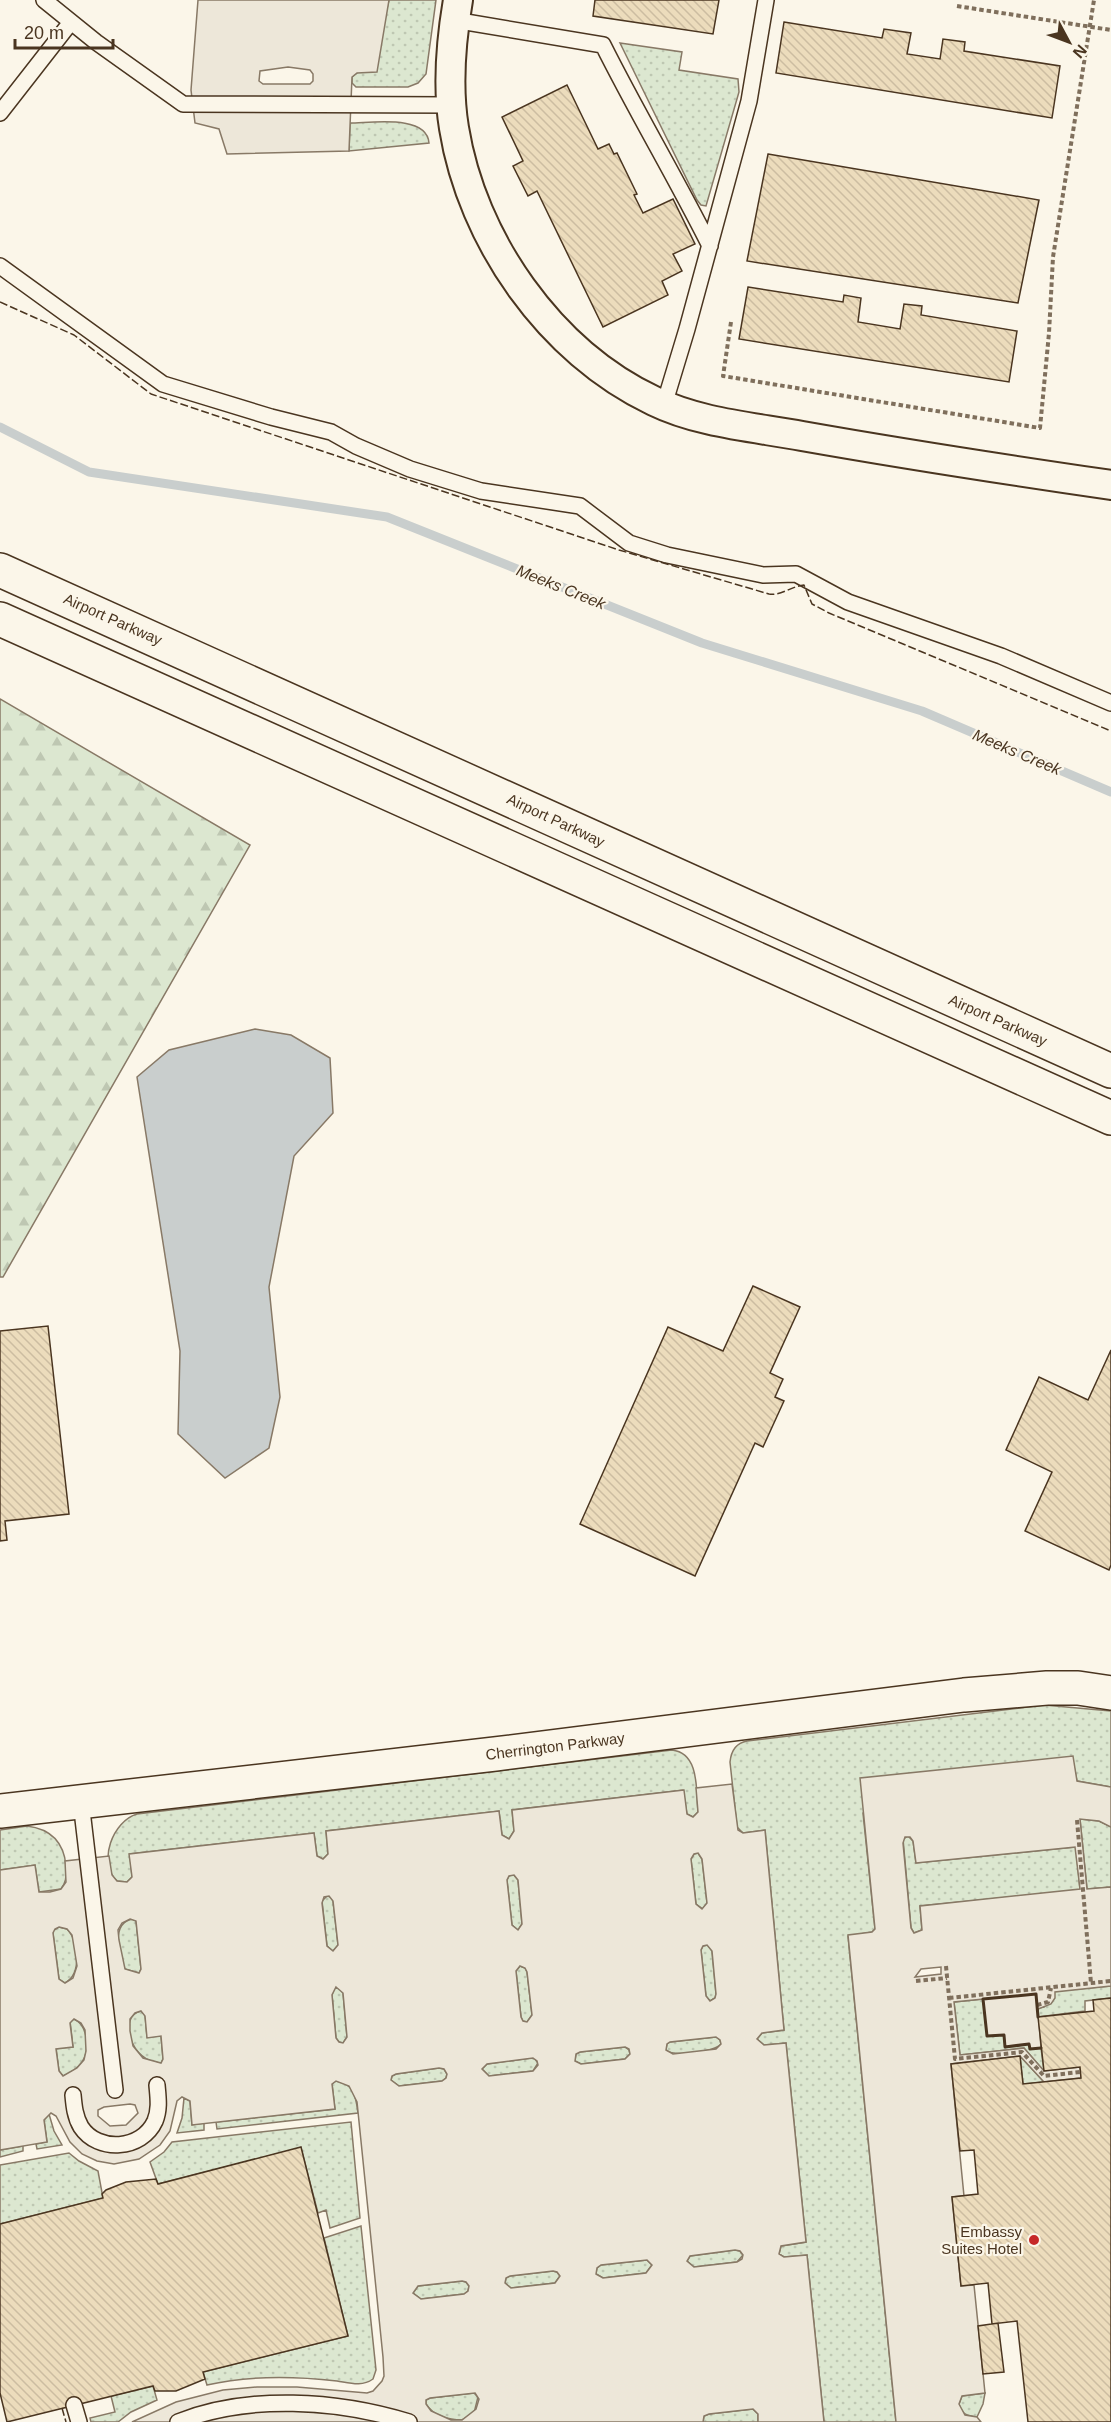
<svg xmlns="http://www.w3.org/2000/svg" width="1111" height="2422" font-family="Helvetica,sans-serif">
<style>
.grass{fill:url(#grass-dots);stroke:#887966;stroke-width:1.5}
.forest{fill:url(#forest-firs);stroke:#887966;stroke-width:1.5}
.parking{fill:#ede7d9;stroke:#887966;stroke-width:1.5;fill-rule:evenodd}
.water{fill:#c9cecd;stroke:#887966;stroke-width:1.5}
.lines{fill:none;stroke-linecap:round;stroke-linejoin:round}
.stream{stroke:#c9cecd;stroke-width:9}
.building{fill:url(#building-back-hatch);stroke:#4a3520;stroke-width:1.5}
.lane-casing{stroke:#4a3520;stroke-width:18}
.street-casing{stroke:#4a3520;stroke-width:32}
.secondary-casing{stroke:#4a3520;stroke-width:36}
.highway-casing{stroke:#4a3520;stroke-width:36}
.path{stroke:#7f6f5c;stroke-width:4;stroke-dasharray:4.5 3;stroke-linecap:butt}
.lane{stroke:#fbf6e9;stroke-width:15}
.street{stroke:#fbf6e9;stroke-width:28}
.secondary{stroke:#fbf6e9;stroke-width:33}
.highway{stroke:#fbf6e9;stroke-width:33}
.fence{stroke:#4a3520;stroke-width:1.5;stroke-dasharray:8 3;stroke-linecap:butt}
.wall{stroke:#4a3520;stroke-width:3}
.poi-dot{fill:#c62828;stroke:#fbf6e9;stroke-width:2}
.labels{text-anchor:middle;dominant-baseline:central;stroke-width:4.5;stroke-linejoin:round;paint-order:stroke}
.street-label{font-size:15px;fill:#4a3520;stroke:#fbf6e9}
.poi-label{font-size:15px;fill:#4a3520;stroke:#fbf6e9;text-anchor:end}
.water-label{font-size:16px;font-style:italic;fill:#4a3520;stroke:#fbf6e9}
</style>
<defs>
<pattern id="grass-dots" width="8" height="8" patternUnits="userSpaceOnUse" patternTransform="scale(1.5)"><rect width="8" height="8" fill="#dce7d0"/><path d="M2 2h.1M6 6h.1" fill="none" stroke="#bec7b2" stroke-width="1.8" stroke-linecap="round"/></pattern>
<pattern id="forest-firs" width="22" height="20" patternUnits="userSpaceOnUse" patternTransform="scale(1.5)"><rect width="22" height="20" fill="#dce7d0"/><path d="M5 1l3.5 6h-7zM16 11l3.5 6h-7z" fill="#bec7b2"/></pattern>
<pattern id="building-back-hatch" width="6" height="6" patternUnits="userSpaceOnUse" patternTransform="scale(1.5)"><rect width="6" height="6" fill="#ecdcbc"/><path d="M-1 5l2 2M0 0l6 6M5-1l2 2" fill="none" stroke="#ccbda1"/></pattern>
</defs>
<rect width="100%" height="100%" fill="#fbf6e9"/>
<path class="grass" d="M389,0h47l-10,74 -8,9 -10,4h-52l-4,-4v-6l5,-4 28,-56z
M620,43l62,9 -3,18 59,9 1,13 -33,114 -5,-1 -4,-5z
M350,123c21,0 77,-9 79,20l-80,8z
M1044,1705l67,6v76l-34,-6 -5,-24 -209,56 12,116 -3,3 -24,4 48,486h-72l-17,-167 -23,2 -5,-3 2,-8 25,-4 -20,-199 -22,2 -7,-6 5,-6 22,-3 -19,-200 -22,3 -6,-6 -7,-65c1,-10 6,-19 17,-21z
M672,1750c28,3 24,41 26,62l-5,5 -6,-3 -4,-24 -171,20 2,21 -5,8 -7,-4 -3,-24 -173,20 2,23 -5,5 -6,-3 -3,-23 -184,21 2,23 -5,5 -10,-1c-20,-19 -4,-60 20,-67z
M1080,1819l19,2 12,6v60l-24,2z
M27,1826c24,3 37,17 39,40 0,10 1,15 -5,23l-22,3 -4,-27 -35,5v-40z
M908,1836l5,5 3,22 160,-16 4,43 -160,16 2,24 -8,3 -3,-5 -8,-89z
M698,1853l4,6 5,44 -4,6 -7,-5 -5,-45 3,-5z
M513,1874l5,6 4,44 -4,6 -6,-5 -5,-45 2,-4z
M327,1896l4,1 2,4 5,44 -5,6 -6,-5 -5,-45z
M133,1919l3,2 5,48 -2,4 -14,-4c-7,-14 -14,-47 8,-50z
M59,1927l8,2c12,12 15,45 -2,54l-6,-4 -6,-46v-2z
M708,1945l4,6 4,43 -1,4 -5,3 -4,-5 -5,-46 2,-4z
M520,1966l5,2 2,4 5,43 -5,7 -4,-1 -2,-4 -5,-46z
M1111,1986v12l-26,3v10l-47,6v-9l6,-1 11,-16z
M339,1987l4,6 4,44 -4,6 -4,-1 -3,-4 -4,-43 2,-7z
M983,1999l21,36 1,11 24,-2 1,5 11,-1 3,23 -20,-23 -64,7 -6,-53z
M141,2011l4,4 2,22 14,-1 2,23 -2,4c-30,0 -44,-47 -20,-52z
M74,2019c14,6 16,31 8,43 -5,7 -11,11 -19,14l-4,-5 -3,-23 17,-1 -3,-26z
M716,2037l4,3 1,4c-5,8 -48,13 -55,6l1,-6 3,-2z
M625,2047l4,3 1,4 -5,5 -44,5 -6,-3 1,-7 4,-2z
M1020,2056l24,26 -21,2z
M531,2058l4,1 3,4 -5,8 -44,5 -7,-7 5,-5z
M439,2068l5,1 3,5 -1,4 -4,3 -43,5 -8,-6 1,-4 4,-2z
M336,2081c18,2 20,16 22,32l-141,16 -1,-7 119,-13 -3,-25z
M184,2098l6,3 2,24 12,-2v7l-27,3 5,-15z
M49,2114l5,17 8,14 -25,4 -1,-5 11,-2 -3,-22z
M351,2122l9,96 -30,10 -4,-18 -8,3 -17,-65 -143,36 -8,-22 14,-10 8,-10z
M23,2146v5l-23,6v-7z
M69,2153l10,8 19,10 5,27 -103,26v-59z
M361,2226l15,144 -3,9c-11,8 -23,4 -36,2 -44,-5 -87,-6 -130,4l-4,-13 145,-36 -24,-98z
M735,2250l5,1 3,4 -6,7 -43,5 -7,-6 3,-5z
M647,2260l5,5 -6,8 -43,5 -7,-4 1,-6 4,-3z
M553,2271l4,1 3,4 -5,7 -44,5 -6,-5 1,-5 4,-2z
M462,2281l4,1 3,4 -1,5 -4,3 -43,5 -8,-6 5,-7z
M153,2386l4,14 -26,12 -13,10h-27l-1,-4 25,-6 -4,-16z
M474,2393l4,4 -4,16 -12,7c-13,0 -29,-4 -36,-16v-4l4,-2z
M985,2393l-2,11 -6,13c-10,-1 -16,-3 -18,-13l3,-8z
M753,2409l5,5v8h-55l1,-6 5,-2z"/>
<path class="forest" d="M0,699l250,146 -247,432h-3z"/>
<path class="parking" d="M198,0h191l-12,72 -20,1 -5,4 -3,74 -122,3 -8,-25 -24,-6 -4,-33zM288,67l22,3 3,4v7l-3,3h-47l-4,-3 1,-10z
M1073,1756l4,25 34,6v40l-12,-6 -19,-2 7,70 24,-2v99l-56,6v6l-4,6 -13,5 3,39 -11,1 -1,-5 -24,3 -1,-12 -17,1 -4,-37 -29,3 6,53 64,-7 20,23 36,-4 1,11 -37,4 -24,-26 -69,8 13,132 -12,1 9,89 13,-1 11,108 -23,3 -3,8 6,11 12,2 4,5h-85l-48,-487 24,-3 3,-3 -15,-151zM905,1837h5l3,4 3,22 159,-16 5,42 -160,17 2,24 -8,3 -3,-5 -8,-85zM941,1967v7l-26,3 6,-8z
M732,1784l6,46 5,3 22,-3 19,200 -22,3 -5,6 7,6 22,-2 20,199 -25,4 -2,8 5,3 23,-2 17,167h-66v-8l-5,-5 -44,5 -5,2 -1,6h-571l44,-20 47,-12 34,-3h40l70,6 6,-2 9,-10 2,-5 -1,-19 -26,-255 -8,-16 -13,-5 -4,3 3,25 -143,16 -2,-24 -8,-4 -5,4 -7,30 -10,14 -21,14 -25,5 -17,-3 -15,-7 -12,-12 -14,-26 -5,-3 -7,7 3,22 -47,8v-280l35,-5 4,27h11l11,-3 5,-7 -1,-21 44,-5 3,19 5,6 10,1 5,-5 -3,-23 185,-21 3,23 6,3 5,-5 -2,-23 173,-20 3,24 7,4 5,-8 -2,-21 172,-20 3,24 6,3 5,-5 -2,-24zM698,1853l4,6 5,44 -5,6 -6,-5 -5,-45 3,-5zM514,1875l4,5 4,44 -4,6 -6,-5 -5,-45 2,-4zM329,1896l4,5 5,44 -5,6 -6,-5 -5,-43 2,-6zM130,1919l6,2 5,48 -2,4 -14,-4 -6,-29 -1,-10 4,-7zM59,1927l8,2 5,6 5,31 -4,12 -8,5 -6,-4 -6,-46 2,-4zM707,1945l5,6 4,43 -1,4 -5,3 -4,-5 -5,-46 2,-4zM520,1966l5,2 2,4 5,43 -5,7 -4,-1 -2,-4 -5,-46zM336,1987l7,6 4,44 -4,6 -4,-1 -3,-4 -4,-43zM141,2011l4,5 2,22 14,-2 2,23 -2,4 -18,-5 -10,-12 -3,-15v-12l5,-6zM74,2019l7,4 4,7 1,21 -2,9 -7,8 -14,8 -4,-5 -3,-22 17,-2 -3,-24zM716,2037l4,3 1,4 -5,5 -43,5 -7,-4 1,-6 3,-2zM625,2047l4,2 1,5 -5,5 -44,5 -6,-3 1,-7 4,-2zM533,2058l4,3 1,4 -5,6 -44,5 -7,-7 5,-5zM439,2068l5,1 3,5 -1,4 -4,3 -43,5 -8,-6 1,-4 4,-2zM130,2104l5,1 3,8 -12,12 -16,1 -12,-10v-6l6,-3zM735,2250l5,1 3,4 -1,4 -5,3 -43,5 -7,-6 3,-5zM647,2260l5,5 -6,8 -43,5 -7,-4 1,-6 4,-3zM553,2271l4,1 3,4 -5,7 -44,5 -6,-5 1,-5 4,-2zM462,2281l4,1 3,4 -1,5 -4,3 -43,5 -8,-6 5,-7zM475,2393l4,6 -3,10 -14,11h-11l-11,-5 -9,-4 -5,-7v-4l4,-2z"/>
<path class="water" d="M255,1029l36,6 39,23 3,55 -39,43 -25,131 11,110 -11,51 -44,30 -47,-44 2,-83 -43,-274 32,-27z"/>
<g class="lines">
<path class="stream" d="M0,427l89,45 298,45 315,126 220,68 189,81"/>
</g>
<path class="building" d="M595,0h124l-6,34 -120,-18z
M784,22l98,16 2,-9 27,4 -4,21 33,5 3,-20 22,3 -1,9 96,15 -8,52 -276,-45z
M567,85l31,64 11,-5 5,10 3,-1 20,41 -3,1 9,18 30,-14 22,45 -22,10 9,17 -20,10 6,14 -65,32 -66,-136 -9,5 -15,-30 10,-5 -21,-44z
M768,154l271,46 -21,103 -271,-42z
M748,287l95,15 1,-7 17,3 -3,24 42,7 4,-25 18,2 -1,9 96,16 -8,51 -270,-43z
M753,1286l47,21 -30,66 13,6 -8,18 9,4 -21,46 -8,-4 -60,133 -115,-52 88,-197 55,24z
M48,1326l21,188 -64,7 2,19 -7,1v-210z
M1111,1350v215l-2,5 -84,-39 27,-59 -46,-22 33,-73 49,23z
M1111,1998v424h-83l-11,-101 -25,3 -4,-41 -27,3 -9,-89 26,-3 -4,-44 -14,1 -9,-87 69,-8 3,28 58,-6 -1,-11 -36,4 -6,-54 56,-6 -1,-11z
M301,2147l47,189 -145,36 2,7 -29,12h-21l-2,-5 -146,36 -7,-29v-169l103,-26 -1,-4 4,-4 20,-8 30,-3 2,5z
M998,2323l6,49 -21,2 -5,-48z"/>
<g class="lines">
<g class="lane-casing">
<path id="lane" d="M44,0l52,42 87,62 269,1
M454,20l149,25c34,68 73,133 107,201
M0,113l71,-91
M0,266l163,118 108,33 60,15 25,14 54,23 71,22 99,15 49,37 38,12 96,20 33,-1 52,28 153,54 110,47
M664,405l23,-76 62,-228 17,-101
M81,1802l34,288
M73,2095c1,11 2,22 8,32 17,26 61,23 74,-6 5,-12 3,-24 2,-36
M74,2405l5,17
M178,2422c71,-28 159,-22 231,0"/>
</g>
<g class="street-casing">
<path id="street" d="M458,0c-7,41 -11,86 -4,128 18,112 96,224 200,273 45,22 99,26 148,35 102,18 206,34 309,49"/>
</g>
<g class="secondary-casing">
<path id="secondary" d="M0,1811l495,-57 469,-59 83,-7h31l33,5"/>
</g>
<g class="highway-casing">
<path id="highway" d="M0,570l1111,501
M0,619l1111,499"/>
</g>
<path class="path" d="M957,6l154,24
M731,322l-8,54 317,52 9,-95 4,-76 41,-257
M1077,1820l14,163
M946,1966l9,93 67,-7 22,24 36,-4
M916,1981l31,-3
M949,1998l162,-17
M1037,2005l11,-3 3,-14"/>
<use href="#lane" class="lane"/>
<use href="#street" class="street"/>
<use href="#secondary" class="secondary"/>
<use href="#highway" class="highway"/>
<path class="fence" d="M0,302l74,33 77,59 468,156 150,44c12,2 23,-8 35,-9l8,19 17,9 282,118
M62,2408l4,14"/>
<path class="wall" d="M1038,2017l-2,-23 -53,5 4,37 17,-1 1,12 24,-3 1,5 11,-1"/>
</g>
<circle class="poi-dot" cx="1034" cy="2240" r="6"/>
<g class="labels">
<g class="street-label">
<text transform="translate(113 619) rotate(24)">Airport Parkway</text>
<text transform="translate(556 820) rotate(25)">Airport Parkway</text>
<text transform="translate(998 1020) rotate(24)">Airport Parkway</text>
<text transform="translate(555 1746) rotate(-7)">Cherrington Parkway</text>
</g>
<g class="poi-label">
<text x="1022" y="2231">Embassy<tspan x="1022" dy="17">Suites Hotel</tspan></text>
</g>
<g class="water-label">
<text transform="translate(561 587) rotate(22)">Meeks Creek</text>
<text transform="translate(1017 752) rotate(23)">Meeks Creek</text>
</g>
</g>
<g transform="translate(1069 42) rotate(131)" stroke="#fbf6e9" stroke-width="4.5" paint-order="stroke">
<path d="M0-4.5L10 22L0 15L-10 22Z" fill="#4a3520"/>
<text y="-9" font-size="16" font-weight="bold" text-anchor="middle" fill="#4a3520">N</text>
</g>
<path d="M15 39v9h98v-9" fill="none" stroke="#4a3520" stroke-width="3"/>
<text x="24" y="39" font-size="18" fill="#4a3520" stroke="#fbf6e9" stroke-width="4.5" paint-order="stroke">20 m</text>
</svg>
